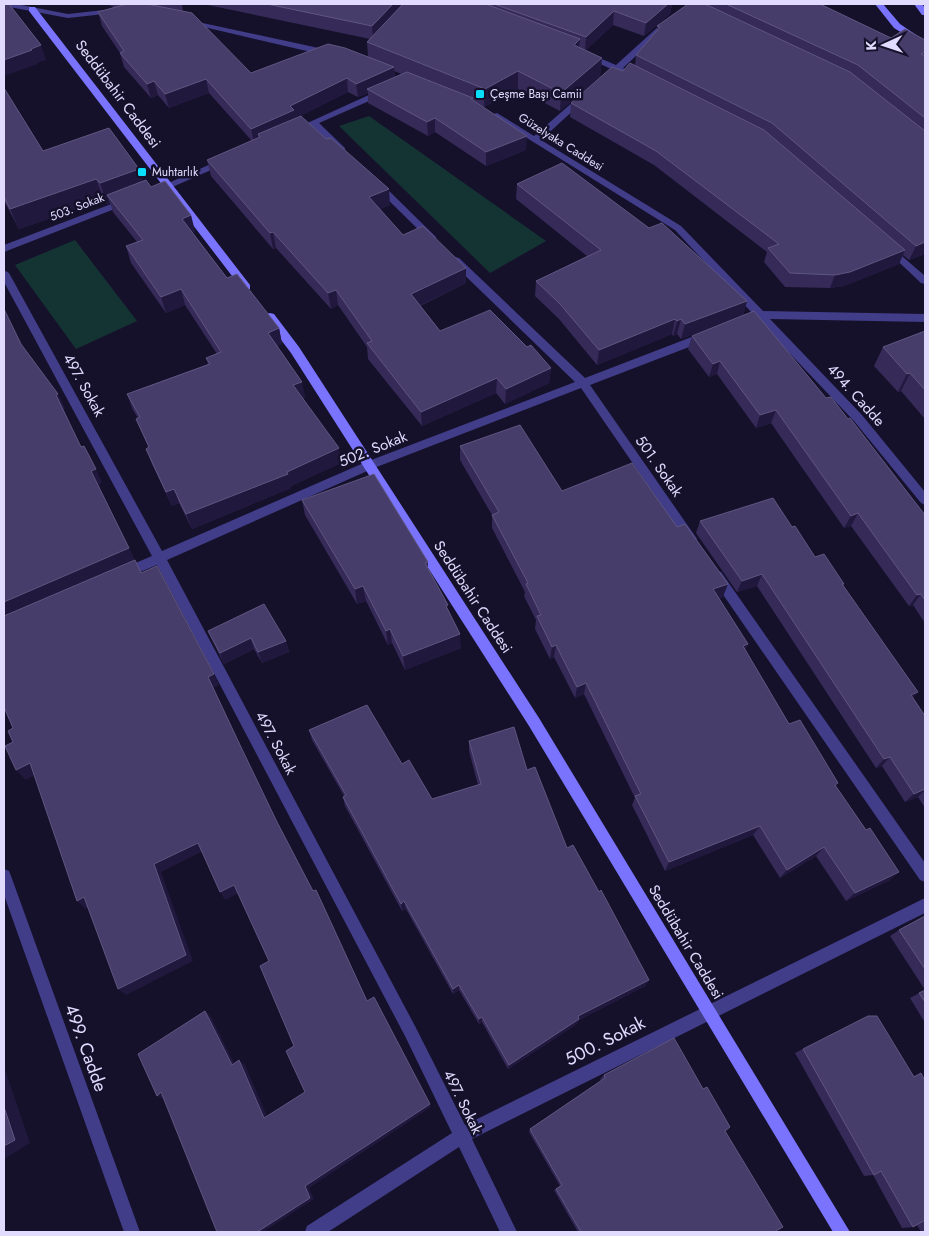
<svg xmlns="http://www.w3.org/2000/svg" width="929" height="1236" font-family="Jost,sans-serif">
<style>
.green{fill:#143434}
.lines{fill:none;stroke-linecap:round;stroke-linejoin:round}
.street{fill:#413d89;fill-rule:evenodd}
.secondary{fill:#7973fe;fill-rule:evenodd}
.wall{fill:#352a58;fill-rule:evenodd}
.shaded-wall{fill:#21183e}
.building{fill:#473d6a;stroke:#5f5681}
.poi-dot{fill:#09dffd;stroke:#16112a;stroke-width:2}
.labels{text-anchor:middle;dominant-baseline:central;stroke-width:5;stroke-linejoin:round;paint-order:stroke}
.far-poi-label{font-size:12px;fill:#e0dbff;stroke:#16112a;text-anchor:start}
.far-street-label{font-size:12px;fill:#e0dbff;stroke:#16112a}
.street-label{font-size:15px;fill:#e0dbff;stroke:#16112a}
.near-street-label{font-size:18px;fill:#e0dbff;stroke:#16112a}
</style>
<rect width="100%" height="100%" fill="#16112a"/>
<path class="green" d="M369,116l177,125 -56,32 -151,-147z
M75,240l62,81 -61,28 -61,-84z"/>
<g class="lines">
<path class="street" d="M4,4h12l52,10 45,-5 4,2 -4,2 -45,5 -64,-12z
M184,19l144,31 4,3 -4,3 -141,-33h-3z
M659,26l7,2 -43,40 18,7v4h-6l-17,-7 -7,1v-4l-28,-13 7,-2 26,11z
M382,89l4,3 -1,2 -66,29 26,25v4h-6l-27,-26 -5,2 -4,-3z
M581,95l7,2 -47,43 140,86 82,85 162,3v8l-155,-3 92,96 63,77v13l-4,-2 -67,-82 -96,-101 -15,5 -4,-1v-6l14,-4 -78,-84 -185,-115 7,-2 37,23z
M224,158l3,1v4l-66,29 -3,1 -5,-3z
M378,182l3,1 55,54v4h-6l-55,-54v-4z
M127,198l3,1v4l-126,49v-7z
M888,244l37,32v8l-4,-1 -36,-34v-4z
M455,257l4,1 126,120 117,-45h8v6l-120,46 105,151 2,3 -2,3h-8l-106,-154 -207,80 -207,92 248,466 50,99 460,-227v15l-453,226 45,93h-17l-41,-85 -131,85h-23l2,-6 145,-93 -47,-97 -248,-471 -34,14 -4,-1 -2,-4 2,-4 33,-14 -148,-274v-12l5,3 153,278 204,-89 209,-80 -124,-120v-4z
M717,571l4,1 204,291v19l-5,-2 -207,-300 -2,-4 2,-4z
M4,869l5,2 2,5 129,356h-16l-120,-337z"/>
<path class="secondary" d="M875,4h8l17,20 25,17v6l-31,-19z
M914,4h8l3,4v7h-3z
M29,7h6l215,278v4h-8l-213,-278z
M270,313l4,1 25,33 240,371 311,514h-17l-304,-506 -238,-373 -25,-33v-6z"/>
</g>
<path class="wall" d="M106,4h76l1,8 68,61 117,-16 -1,-15 3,-3 -167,-35h469l-2,10 -26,22 -31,-11 -27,25 16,8 -2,18 -40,35 -42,-22 -34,18 -7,-3 49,46 -40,16 -51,-34 -7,4 -60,-33v-10l-10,4 -10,-5 -48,24 90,89 -10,4 23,26 63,48 -46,23 20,25 87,16 24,21 -2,15 -44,21 -9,-11 -74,33 -54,-67 -1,-12 -29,-42 -7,4 -55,-61 -3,1 -62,-73 -4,-16 45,-19 -43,-48 -40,15 -11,-13 -7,3 -27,-31 -4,-14 -18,-27 -4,-14 16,-5zM394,71l8,3 -7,3z
M688,4h132l71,34 34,2v214l-16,6 -6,-5 -4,9 -55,22 -14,2 -45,-1 -21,-25 3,-10 -113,-87 -84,-48 1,-14 52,-32 12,-5 1,-11 21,-24v-5z
M4,88l39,63 96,18 4,13 8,5 44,44 -3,2 35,45 52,50 3,16 -5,2 28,51 -2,1 38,65 -50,23v2l-99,41 -13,-26 -7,3 -20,-42 -6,-15 3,-1 -13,-29 2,-1 -5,-8 -6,-16 81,-30 -2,-6 11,-4 -32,-49 -19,8 -35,-50 -5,-17 11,-4 -24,-30 -3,-9 -3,1 -3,-4 -85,29 -15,-28z
M517,184l230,117 -4,15 -62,23 -4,-5 -4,2 -1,-2 -75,31 -38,-46 -24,-23 1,-15 51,-25 -71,-57z
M925,331v88l-24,-28 -3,1 -24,-26 9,-19z
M692,336l134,62 99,117v108l-12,-18 -4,1 -58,-80 -7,2 -73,-105 -15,5 -39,-54 -8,3 -21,-28z
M460,446l102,45 161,106 -4,1 29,46 -3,6 44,74 47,62 54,94 -44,21 -30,-45 -36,22 -27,-43 -88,36 -33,-66 3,-7 -51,-104 -9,4 -21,-41 -4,2 -15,-30 1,-9 -12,-24 1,-4 -33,-64v-13l-32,-55z
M302,500l126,62v6l20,42 13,38 -56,22 -13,-27 -4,2 -22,-44 -9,3 -52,-89z
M700,521l92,6 23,30 29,27 -1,1 70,113 12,18v92l-7,-11 -13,5 -23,-36 -6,2 -119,-182 -20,6 -41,-59z
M208,631l78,10 3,11 -27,11 -8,-14 -30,15 -11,-22z
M309,730l93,34 30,35 46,-14 -9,-34v-10l58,29 40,78 32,44 50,88 -4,6 -66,34 -2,4 -69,45 -26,-47 -3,2 -20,-34 -6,4 -47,-85 -4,2 -57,-105 -2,-9 1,-1 -32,-56z
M925,916v74l-35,-54 9,-6z
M925,990v33l-15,-25z
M803,1049l111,27 7,-3 4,8v151h-4l-4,-7 -4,2 -11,1 -29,-53 -9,1 -69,-123z
M604,1075l121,56 49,101h-196l-24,-42 6,-4 -31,-54 1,-3 72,-48 -2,-2z"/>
<path class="shaded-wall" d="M393,4h12l-32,35 -1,-13z
M668,4h4l-2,10 -26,22 2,-13z
M614,11l-1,14 -28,26 1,-14z
M580,39l-2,18 -4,-12z
M41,45l5,15 -9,3 1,1 -34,12v-16z
M602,58l-2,18 -40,35 1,-18z
M394,67l1,14 -28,8 1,4 -10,4 -2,-13z
M518,71v18l-34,18 1,-18z
M347,78l1,14 -53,27 -37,15 1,7 -5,2 -3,-14 39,-23z
M206,79l3,14 -40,15 -4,-14z
M154,81l4,14 -7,3 -4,-14z
M435,118v14l-7,4 -1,-14z
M527,136l-1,14 -40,16v-14z
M139,169l6,20 -38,6 3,8 -3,1 -7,-21z
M96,179l8,21 -85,29 -9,-20z
M389,189l1,16 -19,8 -2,-16z
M191,215l4,16 -9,4 -4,-16z
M273,232l3,16 -3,1 -3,-16z
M925,242v12l-16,6 7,-14z
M905,250l-6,14 -55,22 -14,2 5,-13z
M466,268v15l-54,26 -1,-15z
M181,289l4,16 -19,8 -5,-16z
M336,290l2,15 -7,4 -3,-16z
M747,301l-4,15 -62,23 4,-15z
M675,319l-3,15 -75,31 2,-15z
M681,319l-4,15 -4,2 4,-15z
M279,328l3,16 -10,5 -4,-16z
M720,361l-3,13 -8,3 4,-13z
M551,368l-2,15 -44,21 1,-15z
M910,373l-9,18 -3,1 9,-18z
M497,378l-1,15 -74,33 -1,-14z
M302,382l3,15 -9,4 -3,-16z
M58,394l7,14 -2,2 -7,-15z
M776,410l-5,13 -15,5 4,-13z
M339,448l2,15 -50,23v2l-99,41 -6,-15 101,-42z
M96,469l6,14 -4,2 -7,-14z
M174,489l5,14 -7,3 -6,-14z
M858,513l-7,13 -7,2 7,-12z
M129,548l6,12 -131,58v-16z
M762,574l-5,12 -20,6 5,-11z
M728,584l-5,13 -15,4 5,-12z
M363,586l3,15 -9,3 -2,-15z
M921,594l-8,11 -4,1 8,-11z
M390,629l2,14 -4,2 -2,-14z
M460,634l1,14 -56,22 -2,-14z
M251,638l3,11 -30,15 -4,-11z
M286,641l3,11 -27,11 -4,-11z
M748,644l-6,12 1,-10z
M556,645l-2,12 -4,2 2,-12z
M214,674l5,11 -6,3 -5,-11z
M586,683l-2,11 -9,4 2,-11z
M918,692l-8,10 1,-7z
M890,757l-8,9 -6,2 8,-9z
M30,763l9,10 -13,7 -10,-10z
M925,789v1l-7,7 -13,5 9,-8z
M760,826l-7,9 -88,36 4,-9z
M198,843l5,8 -42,21 32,89 -67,34 -8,-6 36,-125z
M824,847l-8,9 -36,22 7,-8z
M899,872l-9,8 -44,21 9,-8z
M234,885l5,8 -14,7 -5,-8z
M84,897l9,8 -7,4 -9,-8z
M404,901l2,8 -4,2 -1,-7z
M649,980l-4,6 -66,34 -2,4 -69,45 1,-4 69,-49z
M459,985v5l-6,4v-5z
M205,1011l6,6 26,52 -5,-4z
M482,1017v5l-3,2v-5z
M239,1060l6,5 24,56 -5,-3z
M4,1067l26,76 -26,16z
M161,1092l3,7 -7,-3z
M430,1104l1,3 -122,81 5,11 -51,33h-6l48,-46z"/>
<path class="building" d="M4,4h5l32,41 -10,4 1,1 -28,10z
M127,4h20l45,9 59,60 77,-29 17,4 49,19 -38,17 -9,-6 -57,28 4,4 -43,19 -45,-50 -41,15 -11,-13 -7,3 -27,-31 4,-2 -26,-39z
M267,4h126l-21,22z
M403,4h83l94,35 -6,6 28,13 -41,35 -43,-22 -33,18 -118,-47z
M494,4h174l-22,19 -32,-12 -28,26z
M688,4h17l145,68 75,59v111l-9,4 -144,-123 -136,-68 24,-28 -3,-1z
M726,4h94l71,34 14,-9 20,11v12l-4,2 4,2v62l-67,-53z
M630,63l134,67 141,120 -55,22 -15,3 -45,-2 -22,-25 11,-4 -123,-93 -85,-48 41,-36 11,4z
M407,72l66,26 -2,1 56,37 -41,16 -51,-34 -8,4 -60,-33z
M4,88l39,63 66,-23 30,41 -39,14 -4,-4 -86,30 -6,-12z
M301,116l25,23 5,-1 58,51 -20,8 34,38 20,-9 43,42 -55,26 29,37 50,-21 37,37 4,-2 20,23 -45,21 -9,-11 -76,34 -54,-69 5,-2 -36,-51 -8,3 -55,-61 -3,1 -63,-73 53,-23 -2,-3z
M562,163l87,65 13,-5 85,78 -62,23 -4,-5 -4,2 -2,-2 -76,31 -39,-46 -24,-23 65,-31 -84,-66z
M146,180l5,7 14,-6 26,34 -9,4 45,59 10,-4 42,54 -11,5 34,49 -9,3 46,63 -52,24 1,2 -102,40 -12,-25 -8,3 -20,-43 3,-2 -13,-28 4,-2 -13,-23 83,-30 -4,-6 15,-6 -40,-63 -20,8 -35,-51 17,-6 -36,-45z
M4,309l17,35 37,50 -2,1 25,52 3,-1 12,23 -5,2 38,77 -125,54z
M754,311l72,87 5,-1 17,22 2,-1 75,97v85l-4,-6 -4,1 -59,-82 -7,3 -75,-106 -16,5 -40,-54 -7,3 -21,-28z
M925,331v59l-15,-17 -3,1 -24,-27z
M520,425l42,66 70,-28 45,64 8,-3 43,60 -15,5 35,55 -5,2 46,78 11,-4 38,63 -3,2 31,45 4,-2 29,44 -44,21 -31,-46 -37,23 -27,-44 -91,36 -34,-66 6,-2 -55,-111 -9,4 -21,-42 -4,2 -15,-31 4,-1 -15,-31 2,-1 -36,-68 7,-3 -39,-66z
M374,474l54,88 -3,1 23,42 -2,1 14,28 -57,22 -13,-27 -4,2 -23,-45 -8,3 -53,-89z
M773,498l19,29 3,-1 20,31 9,-3 20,30h-2l76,108 -7,3 14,21v73l-11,5 -24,-37 -6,2 -122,-185 -20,7 -42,-60z
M135,560l6,13 16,-7 57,108 -6,3 32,68 37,77 36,69 3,-1 51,111 7,-4 56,107 -125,82 5,12 -53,34h-40l-56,-140 -4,4 -19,-42 67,-43 27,54 7,-5 25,58 41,-26 -19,-41 8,-5 -34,-80 9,-5 -35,-76 -14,7 -22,-49 -44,21 32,91 -68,34 -34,-92 -7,4 -47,-138 -14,7 -11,-24 8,-4 -5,-11 5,-3 -9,-21v-91z
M264,604l22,37 -28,11 -7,-14 -31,15 -12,-22z
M367,705l35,59 7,-4 23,39 49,-15 -12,-43 45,-14 13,43 8,-3 32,81 6,-3 26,47 2,-2 48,90 -71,36 1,3 -70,46 -27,-48 -3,2 -20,-34 -6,4 -49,-88 -3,3 -58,-107 3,-2 -37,-65z
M925,916v53l-26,-39z
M925,990v12l-6,-9z
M868,1016h9l37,61 7,-4 4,8v139l-12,7 -32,-56 -7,4 -71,-126z
M674,1038l29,51 4,-2 23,40 -5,4 58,96 -9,5h-193l-25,-43 6,-4 -32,-56 75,-51 -1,-3z
M4,1107l11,33 -11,6z"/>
<g class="poi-dot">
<rect x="475" y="89" width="10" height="10" rx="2.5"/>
<rect x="137" y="167" width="10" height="10" rx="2.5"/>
</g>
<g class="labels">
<g class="far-poi-label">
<text x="490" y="94">Çeşme Başı Camii</text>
<text x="152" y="172">Muhtarlık</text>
</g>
<g class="far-street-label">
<text transform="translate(561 142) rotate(32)">Güzelyaka Caddesi</text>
<text transform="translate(77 207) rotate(-21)">503. Sokak</text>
</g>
<g class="street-label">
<text transform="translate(118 94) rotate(53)">Seddübahir Caddesi</text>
<text transform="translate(84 385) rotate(61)">497. Sokak</text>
<text transform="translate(856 395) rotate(48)">494. Cadde</text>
<text transform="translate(373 449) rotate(-22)">502. Sokak</text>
<text transform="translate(659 466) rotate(55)">501. Sokak</text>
<text transform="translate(473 597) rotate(57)">Seddübahir Caddesi</text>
<text transform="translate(276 743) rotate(62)">497. Sokak</text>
<text transform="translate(686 942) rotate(59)">Seddübahir Caddesi</text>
<text transform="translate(463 1102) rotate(64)">497. Sokak</text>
</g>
<g class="near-street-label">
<text transform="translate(605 1041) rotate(-27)">500. Sokak</text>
<text transform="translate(86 1048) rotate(70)">499. Cadde</text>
</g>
</g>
<rect width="929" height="1236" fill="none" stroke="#e0dbff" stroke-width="10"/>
<g transform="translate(884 45) rotate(267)" stroke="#16112a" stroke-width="4" paint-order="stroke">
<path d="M0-4L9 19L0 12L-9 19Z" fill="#e0dbff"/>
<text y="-8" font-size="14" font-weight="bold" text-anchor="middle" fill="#e0dbff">K</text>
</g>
</svg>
